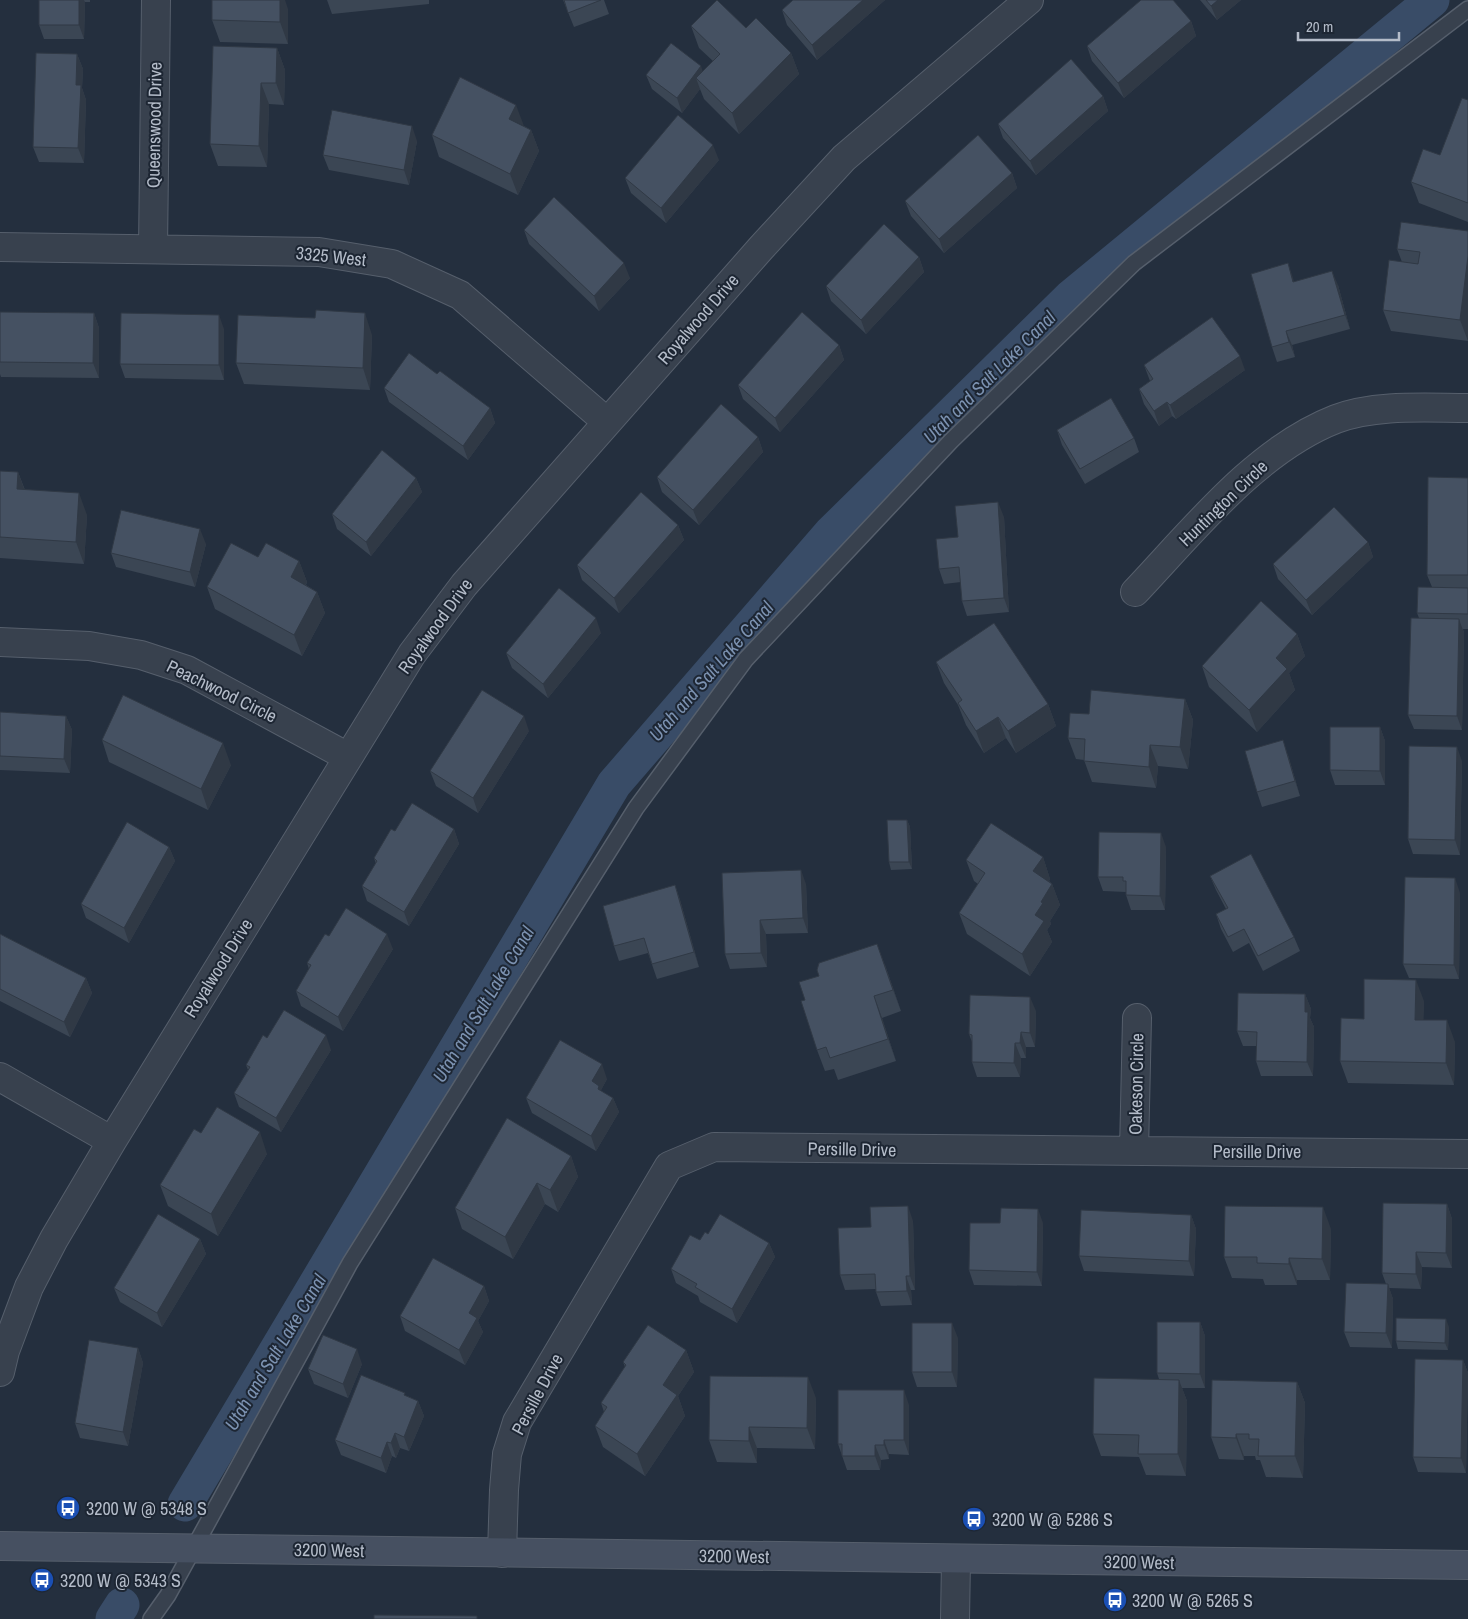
<svg xmlns="http://www.w3.org/2000/svg" width="1468" height="1619" font-family="'Archivo Narrow',sans-serif">
<style>
.lines{fill:none;stroke-linecap:round;stroke-linejoin:round}
.canal{stroke:#394c67;stroke-width:35}
.lane-casing{stroke:#565f6c;stroke-width:18}
.street-casing{stroke:#565f6c;stroke-width:30}
.secondary-casing{stroke:#565f6c;stroke-width:30}
.lane{stroke:#38414e;stroke-width:15}
.street{stroke:#38414e;stroke-width:28}
.secondary{stroke:#465061;stroke-width:28}
.wall{fill:#3b4654}
.shaded-wall{fill:#303945}
.building{fill:#455162;stroke:#303945}
.labels{text-anchor:middle;dominant-baseline:central;stroke-width:4;stroke-linejoin:round;paint-order:stroke}
.street-label{font-size:18px;fill:#b4bcc9;stroke:#1d2633}
.poi-label{font-size:18px;fill:#b4bcc9;stroke:#1d2633;text-anchor:start}
.water-label{font-size:19px;font-style:italic;fill:#7c92b1;stroke:#1d2633}
</style>
<rect width="100%" height="100%" fill="#242f3e"/>
<g class="lines">
<path class="canal" d="M185,1504l429,-720 217,-251 240,-236 361,-297
M113,1619l9,-14"/>
<g class="lane-casing">
<path id="lane" d="M151,1619l17,-24 182,-332 286,-455 110,-149 205,-218 183,-178 334,-254"/>
</g>
<g class="street-casing">
<path id="street" d="M0,247l319,5 73,12 68,31 147,127
M153,249l3,-249
M1135,592c58,-61 121,-142 201,-173 40,-15 90,-11 132,-11
M0,642l89,4 52,9 46,15 161,87
M0,1077l112,64
M1134,1151l3,-133
M0,1372l5,-21 24,-64 25,-48 58,-98 300,-487 52,-69 297,-337 83,-90 185,-158
M502,1553l2,-63 3,-36 10,-32 152,-256 45,-19 754,7
M955,1619l1,-59"/>
</g>
<g class="secondary-casing">
<path id="secondary" d="M0,1546l1468,19"/>
</g>
<use href="#lane" class="lane"/>
<use href="#street" class="street"/>
<use href="#secondary" class="secondary"/>
</g>
<path class="wall" d="M39,0h51v2h-5l-1,37h-40l-5,-14z
M327,0h102v4l-97,10z
M563,0h41l5,14 -35,13z
M793,0h92l-68,60 -30,-35 -5,-15z
M1200,0h41l-24,20z
M288,9v35l-68,-2 -8,-22z
M1191,21l5,15 -72,62 -32,-37 -5,-15z
M691,26l100,27 8,21 -60,60 -35,-35 -4,-10 -18,24 -30,-24 -6,-14 57,-4 10,-10 -14,-13z
M277,48l8,22 -1,35 -15,-1 -2,63 -49,-1 -8,-22z
M77,54l6,15 -1,19 4,12 -2,63 -45,-1 -6,-15z
M1103,96l5,15 -72,64 -33,-37 -5,-14z
M1468,100v122l-49,-19 -8,-21 29,-27z
M524,126l7,4 8,21 -21,44 -79,-38 -7,-22z
M417,141l-8,44 -80,-15 -6,-15z
M719,160l-53,63 -35,-30 -6,-15z
M1012,173l5,15 -73,65 -33,-37 -6,-15z
M524,230l106,48 -31,33 -70,-67z
M1468,231v110l-77,-10 -8,-21 19,-48 -5,-13z
M919,257l5,15 -58,62 -35,-33 -5,-15z
M1294,281l44,4 12,44 -58,16 3,12 -18,5 -5,-15z
M0,312l94,1 5,15v50l-98,-1 -1,-3z
M224,329v51l-99,-2 -5,-14z
M372,335l-2,55 -126,-6 -8,-21z
M839,345l5,15 -64,72 -37,-33 -5,-14z
M1144,365l101,5 -69,49 -4,-3 -13,10 -15,-22 -5,-15 11,-8z
M437,374l53,34 5,15 -27,37 -79,-58 -5,-14z
M1057,430l77,8 5,14 -54,32 -23,-39z
M758,437l5,15 -64,73 -37,-33 -5,-15z
M0,471l18,1 7,18 62,25 -3,49 -84,-6z
M416,478l6,14 -51,64 -34,-27 -5,-15z
M1468,478v151h-5l1,4 -2,97 -48,-1 -6,-14 11,-97 -2,-5 15,-26 -5,-12z
M1004,517l5,95 -42,4 -5,-15 -1,-19 -17,2 -5,-15 19,-32z
M678,525l6,15 -65,73 -37,-33 -5,-15z
M1368,542l5,15 -61,58 -34,-36 -5,-15z
M206,544l-11,43 -79,-20 -5,-14z
M258,557l41,4 8,21 -1,3 11,7 8,21 -23,43 -87,-47 -8,-22z
M601,633l-53,65 -36,-30 -6,-15z
M1297,634l8,22 -16,17 6,17 -38,42 -48,-45 -7,-21z
M936,662l112,42 8,22 -40,27 -10,-15 -22,15 -18,-28 -8,-20 -14,-22z
M1185,699l8,21 -5,49 -30,-3 -2,22 -64,-6 -8,-22 -8,-1 -8,-21 21,-24z
M0,712l66,4 6,14 -2,43 -70,-3z
M1380,727l5,14v44h-50l-5,-15z
M529,731l-51,82 -42,-27 -6,-15z
M102,740l129,25 -23,45 -99,-48z
M1288,755l12,41 -38,11 -5,-15z
M1462,761l-2,94 -47,-1 -5,-15z
M907,820l3,7 2,42 -21,1 -2,-8z
M454,829l5,15 -50,82 -42,-25 -5,-15 14,-22 -2,-6 21,-27z
M169,847l6,14 -46,82 -43,-25 -5,-14z
M1166,847l-1,63h-34l-5,-15v-3l-23,-1 -5,-14z
M1043,857l7,22 -1,2 3,3 8,21 -10,16 1,3 -4,6 5,12 -22,34 -63,-42 -8,-21 19,-29 -4,-3 -8,-21z
M722,873l84,11 2,49 -42,1 1,33 -37,2 -5,-15z
M1210,876l84,61 6,14 -37,20 -14,-28 -16,9 -12,-23 -5,-15 10,-5 -10,-19z
M675,885l5,15 19,67 -42,12 -9,-26 -29,8 -5,-15z
M1460,893l-1,86 -50,-1 -6,-14z
M0,934l86,44 6,15 -22,44 -70,-36z
M329,936l64,13 -50,82 -42,-25 -5,-15 13,-22 -2,-6z
M885,965l16,46 -19,7 14,43 -58,19 -4,-11 -9,2 -8,-21 -12,-50z
M1305,994l6,15 -1,9 4,9 -1,49h-52l-5,-15v-15h-13l-6,-15z
M1424,1001l-1,19 32,22 -1,43 -106,-2 -8,-22z
M1036,1011l-1,36h-9v11h-5l-1,19h-43l-5,-15v-20l-3,-8z
M267,1038l64,12 -50,82 -42,-25 -5,-14 14,-23 -2,-5z
M607,1079l-6,11v1l12,7 6,14 -23,39 -64,-38 -6,-15z
M201,1133l66,21 -49,82 -50,-30 -8,-21z
M571,1156l7,21 -20,35 -13,-8 -32,55 -51,-30 -7,-21z
M1447,1204l5,15v49l-30,-1 -1,22 -32,-1 4,11 -1,49 -42,-1 -6,-15 42,-48 -4,-11z
M1191,1215l5,14 -2,47 -110,-5 -5,-15z
M913,1221l2,69h-4l1,15 -31,1 -5,-14v-3l-31,1 -5,-15 31,-48z
M1043,1223l-1,63 -68,-1 -5,-15z
M1331,1229l-1,51h-33v5h-32l-2,-6 -31,-1 -8,-21z
M200,1239l6,15 -44,73 -42,-25 -6,-14z
M700,1240l69,3 6,14 -38,66 -37,-21 -2,-6 -22,-13 -5,-14z
M484,1286l5,15 -11,20 5,11 -18,33 -60,-34 -5,-15z
M1200,1322l5,14v52h-23l5,13 -1,75 -40,-1 -7,-18 -38,-1 -8,-22 66,-55 -2,-6z
M1449,1327l-1,23 -50,-1 -2,-8z
M958,1338l-1,49h-40l-5,-15z
M138,1348l5,15 -15,83 -48,-8 -5,-15z
M686,1350l8,22 -16,24 7,20 -40,60 -42,-29 -8,-21 9,-14 -3,-9 24,-36 -2,-5z
M1463,1360l5,13 -2,100 -48,-1 -5,-15z
M362,1364l-14,34 -34,-14 -6,-15z
M1297,1382l8,21 -2,75 -37,-1 -6,-17h-4l-1,-4h-11v4l-25,-1 -8,-22z
M407,1396l11,5 6,15 -15,35 -9,-3 -4,10 -4,-2 -6,17 -45,-18 -6,-15z
M816,1398l-1,51 -58,-1v15l-40,-1 -8,-22z
M909,1405v50l-20,-1v5l-8,1 -1,10h-33l-9,-26z"/>
<path class="shaded-wall" d="M79,0h5l1,2 -1,37 -5,-14z
M280,0h5l3,9v35l-8,-22z
M863,0h22l-68,60 -5,-15z
M1218,0h23l-24,20 -6,-14z
M1191,21l5,15 -72,62 -6,-15z
M277,48l8,22 -1,35 -8,-22z
M791,53l8,21 -60,60 -7,-21z
M77,54l6,15 -1,19 4,12 -2,63 -6,-15 -2,-63z
M701,66l5,15 -10,-3 4,11 -18,24 -5,-15z
M261,83l8,21 -2,63 -8,-21z
M1103,96l5,15 -72,64 -6,-14z
M516,105l8,21 -15,-7z
M412,126l5,15 -8,44 -5,-15z
M531,130l8,21 -21,44 -8,-21z
M713,145l6,15 -53,63 -5,-15z
M1012,173l5,15 -73,65 -5,-14z
M1468,256v85l-8,-21z
M919,257l5,15 -58,62 -5,-14z
M624,263l6,15 -31,33 -5,-15z
M1288,263l5,15 5,18 -5,-14z
M1332,271l6,14 12,44 -5,-14z
M94,313l5,15v50l-6,-15z
M365,313l7,22 -2,55 -7,-22z
M219,315l5,14v51l-5,-15z
M1286,331l6,14 3,12 -6,-15z
M839,345l5,15 -64,72 -5,-14z
M1240,356l5,14 -69,49 -6,-14z
M1167,402l5,14 -13,10 -5,-15z
M490,408l5,15 -27,37 -5,-14z
M758,437l5,15 -64,73 -6,-15z
M18,472l8,22 -9,-5z
M416,478l6,14 -51,64 -5,-14z
M79,493l8,22 -3,49 -8,-22z
M998,502l6,15 5,95 -5,-14z
M678,525l6,15 -65,73 -5,-15z
M200,529l6,15 -11,43 -5,-15z
M1368,542l5,15 -61,58 -6,-15z
M299,561l8,21 -9,16 -7,-21z
M317,592l8,21 -23,43 -8,-21z
M596,618l5,15 -53,65 -5,-14z
M1459,619l5,14 -2,97 -5,-14z
M1297,634l8,22 -16,17 6,17 -38,42 -8,-22 27,-52z
M1185,699l8,21 -5,49 -8,-22z
M1048,704l8,22 -40,27 -8,-22z
M66,716l6,14 -2,43 -6,-14z
M524,716l5,15 -51,82 -5,-15z
M998,717l8,21 -22,15 -8,-22z
M1380,727l5,14v44l-5,-14z
M1283,740l5,15 12,41 -5,-15z
M223,743l8,22 -23,45 -7,-21z
M1150,745l8,21 -2,22 -7,-21z
M1457,747l5,14 -2,94 -5,-15z
M907,820l3,7 2,42 -3,-7z
M454,829l5,15 -50,82 -5,-14z
M1161,833l5,14 -1,63 -5,-14z
M169,847l6,14 -46,82 -5,-15z
M1043,857l7,22 -9,14 -8,-22z
M801,870l5,14 2,49 -5,-15z
M1455,878l5,15 -1,86 -5,-14z
M1052,884l8,21 -10,16 1,3 -4,6 5,12 -22,34 -8,-22 13,-39 6,-13z
M675,885l5,15 19,67 -5,-15z
M760,920l6,14 1,33 -6,-14z
M387,934l6,15 -50,82 -5,-14z
M877,944l8,21 16,46 -8,-21z
M86,978l6,15 -22,44 -6,-15z
M1416,980l8,21 -1,40 -8,-21z
M1305,994l6,15 -1,9 4,9 -1,49 -6,-14 -2,-50z
M874,996l8,22 14,43 -8,-22z
M1030,997l6,14 -1,36 -5,-14z
M1447,1020l8,22 -1,43 -8,-22z
M1021,1032l5,15v11l-6,-15z
M326,1035l5,15 -50,82 -5,-14z
M1015,1043l6,15 -1,19 -6,-14z
M602,1064l5,15 -6,11 4,10 -13,-19z
M613,1098l6,14 -23,39 -5,-15z
M260,1132l7,22 -49,82 -7,-22z
M571,1156l7,21 -20,35 -8,-22z
M537,1183l8,21 -32,55 -8,-22z
M1447,1204l5,15v49l-6,-15z
M908,1206l5,15 2,69 -5,-14z
M1323,1207l8,22 -1,51 -8,-21z
M1038,1209l5,14 -1,63 -5,-14z
M1191,1215l5,14 -2,47 -5,-15z
M200,1239l6,15 -44,73 -5,-14z
M769,1243l6,14 -38,66 -5,-14z
M1416,1252l6,15 -1,22 -5,-15z
M1289,1258l8,22v5l-8,-21z
M906,1276l5,14 1,15 -5,-14z
M1388,1284l5,15 -1,49 -6,-15z
M484,1286l5,15 -11,20 5,11 -18,33 -6,-15 10,-37z
M1446,1319l3,8 -1,23 -3,-7z
M1200,1322l5,14v52l-5,-14z
M952,1323l6,15 -1,49 -5,-15z
M138,1348l5,15 -15,83 -5,-14z
M357,1349l5,15 -14,34 -5,-14z
M686,1350l8,22 -16,24 7,20 -40,60 -8,-22 26,-69z
M1463,1360l5,13 -2,100 -5,-15z
M808,1377l8,21 -1,51 -8,-21z
M1179,1380l8,21 -1,75 -8,-22z
M1297,1382l8,21 -2,75 -8,-22z
M904,1390l5,15v50l-5,-15z
M418,1401l6,15 -15,35 -5,-14z
M749,1427l8,21v15l-8,-22z
M395,1433l5,15 -4,10 -5,-15z
M1236,1434l8,22v4l-8,-22z
M884,1440l5,14v5l-5,-14z
M387,1442l5,14 -6,17 -5,-15z
M875,1445l6,15 -1,10 -5,-14z"/>
<path class="building" d="M39,0h40v25h-40z
M212,0h68v22l-68,-2z
M564,0h37l-33,13z
M717,0l29,28 10,-10 35,35 -59,60 -36,-35 24,-24 -29,-28z
M793,0h70l-51,45 -30,-35z
M1141,0h32l18,21 -73,62 -31,-37z
M1206,0h12l-7,6z
M671,43l30,23 -24,32 -31,-23z
M213,46l64,2 -1,35h-15l-2,63 -49,-2z
M36,53l41,1 -1,31h5l-3,63 -45,-1z
M1071,59l32,37 -73,65 -32,-37z
M460,77l56,28 -7,14 22,11 -21,44 -78,-39z
M1462,98l6,2v103l-57,-21 12,-33 17,6z
M332,110l80,16 -8,44 -81,-15z
M678,115l35,30 -52,63 -36,-30z
M978,135l34,38 -73,66 -34,-38z
M554,197l70,66 -30,33 -70,-66z
M1401,222l67,9v25l-8,64 -77,-10 6,-50 29,4 2,-12 -23,-3z
M884,224l35,33 -58,63 -35,-34z
M1288,263l5,19 39,-11 13,44 -59,16 3,11 -17,5 -21,-73z
M316,310l49,3 -2,55 -127,-5 2,-48 77,3z
M0,312l94,1 -1,50 -93,-1z
M802,312l37,33 -64,73 -37,-33z
M121,313l98,2v50l-99,-1z
M1212,317l28,39 -70,49 -3,-3 -13,9 -15,-22 14,-10 -9,-14z
M409,353l28,21 3,-3 50,37 -27,38 -79,-58z
M1111,398l23,40 -54,31 -23,-39z
M721,404l37,33 -65,73 -36,-33z
M382,450l34,28 -50,64 -34,-28z
M0,471l18,1 -1,17 62,4 -3,49 -76,-5z
M1428,477l40,1v97h-41z
M641,492l37,33 -64,73 -37,-33z
M998,502l6,96 -42,3 -3,-34 -20,2 -3,-30 22,-2 -3,-31z
M1334,507l34,35 -62,58 -33,-36z
M121,510l79,19 -10,43 -79,-19z
M231,543l27,14 8,-14 33,18 -8,16 26,15 -23,43 -87,-48z
M1418,587l50,1v26l-51,-1z
M559,588l37,30 -53,66 -37,-31z
M1261,601l36,33 -21,24 11,11 -38,41 -47,-44z
M1411,618l48,1 -2,97 -49,-1z
M994,623l54,81 -40,27 -10,-14 -22,14 -18,-28 4,-3 -26,-38z
M482,690l42,26 -51,82 -43,-27z
M1091,690l94,9 -5,48 -30,-2 -1,22 -65,-6 1,-22 -17,-1 2,-25 19,1z
M123,695l100,48 -22,46 -99,-49z
M0,712l66,4 -2,43 -64,-3z
M1330,727h50v44l-50,-1z
M1283,740l12,41 -38,11 -12,-41z
M1409,746l48,1 -2,93 -47,-1z
M412,803l42,26 -50,83 -42,-26 15,-25 -3,-3 17,-29 4,2z
M887,820h20l2,42h-20z
M127,822l42,25 -45,81 -43,-24z
M991,823l52,34 -10,14 19,13 -11,18 2,1 -8,12 9,6 -22,33 -63,-41 26,-40 -19,-13z
M1099,832l62,1 -1,63 -34,-1v-14h-3v-4h-25z
M1251,854l43,83 -36,19 -14,-27 -16,8 -12,-23 12,-6 -18,-32z
M801,870l2,48 -43,2 1,33 -36,1 -3,-81z
M1405,877l50,1 -1,87 -51,-1z
M675,885l19,67 -42,12 -8,-26 -30,8 -11,-40z
M346,908l41,26 -49,83 -42,-26 15,-26 -4,-2 18,-29 4,2z
M0,934l86,44 -22,44 -64,-33z
M877,944l16,46 -19,6 14,43 -58,19 -4,-11 -9,3 -16,-49 4,-1 -6,-18 20,-6 -2,-6 2,-7z
M1364,979l52,1 -1,40h32l-1,43 -106,-2 1,-43 23,1z
M1238,993l67,1v18h3l-1,50 -51,-1 1,-29 -20,-1z
M970,995l60,2v36l-9,-1 -1,11h-5l-1,20 -42,-1v-27l-3,-1z
M284,1010l42,25 -50,83 -42,-25 16,-26 -4,-2 17,-30 4,3z
M560,1040l42,24 -10,17 7,5 -1,3 15,9 -22,38 -65,-38z
M217,1107l43,25 -49,82 -51,-29 34,-56 7,4z
M507,1118l64,38 -21,34 -13,-7 -32,54 -50,-29z
M1383,1203l64,1 -1,49 -30,-1v22l-34,-1z
M908,1206l2,70h-4l1,15 -31,1 -1,-18 -35,1 -2,-47 33,-1 -1,-20z
M1225,1206l98,1 -1,52 -33,-1v6l-32,-1v-6h-33z
M1001,1208l37,1 -1,63 -68,-2 1,-47h30z
M1081,1210l110,5 -2,46 -110,-5z
M158,1214l42,25 -43,74 -43,-25z
M720,1214l49,29 -37,66 -37,-22 2,-3 -26,-15 19,-34 10,5 5,-8 3,2z
M433,1258l51,28 -15,27 8,5 -18,32 -59,-34z
M1346,1283l42,1 -2,49 -42,-1z
M1396,1318l50,1 -1,24 -49,-2z
M1157,1322h43v52l-43,-1z
M912,1323h40v49h-40z
M648,1325l38,25 -23,35 14,10 -40,59 -42,-28 12,-19 -6,-4 25,-38 -3,-3z
M323,1335l34,14 -14,35 -35,-15z
M89,1340l49,8 -15,84 -48,-9z
M1415,1359l48,1 -2,98 -48,-1z
M361,1375l44,18 -1,2 14,6 -14,36 -9,-4 -4,10 -4,-1 -6,16 -46,-18z
M710,1376l98,1 -1,51 -58,-1v14l-40,-1z
M1094,1378l85,2 -1,74h-40l1,-19 -46,-1z
M1212,1380l85,2 -2,74h-37l1,-17h-10v-5h-13v4l-25,-1z
M838,1390h66v50h-20v5h-9v11h-33v-12h-4z
M374,1615l103,1v3h-103z"/>
<defs>
<g id="bus-disc" transform="scale(1.25)"><circle r="9.5" fill="#1a4fb4" stroke="#1d2633"/><path d="M-5-6H5V4H4V6H2V4H-2V6H-4V4H-5ZM-3.5-4V0h7V-4ZM-3.5 1.2v1.5H-2V1.2ZM2 1.2v1.5H3.5V1.2Z" fill="#fff"/></g>
</defs>
<g fill-rule="evenodd">
<use href="#bus-disc" x="68" y="1508"/>
<use href="#bus-disc" x="974" y="1519"/>
<use href="#bus-disc" x="42" y="1580"/>
<use href="#bus-disc" x="1115" y="1600"/>
</g>
<g class="labels">
<g class="street-label">
<text transform="translate(154 125) rotate(-89)">Queenswood Drive</text>
<text transform="translate(331 256) rotate(6)">3325 West</text>
<text transform="translate(698 319) rotate(-49)">Royalwood Drive</text>
<text transform="translate(1223 503) rotate(-44)">Huntington Circle</text>
<text transform="translate(435 626) rotate(-54)">Royalwood Drive</text>
<text transform="translate(222 691) rotate(26)">Peachwood Circle</text>
<text transform="translate(218 968) rotate(-58)">Royalwood Drive</text>
<text transform="translate(1136 1084) rotate(-89)">Oakeson Circle</text>
<text transform="translate(852 1149) rotate(1)">Persille Drive</text>
<text x="1257" y="1151">Persille Drive</text>
<text transform="translate(537 1394) rotate(-62)">Persille Drive</text>
<text transform="translate(329 1550) rotate(1)">3200 West</text>
<text transform="translate(734 1556) rotate(1)">3200 West</text>
<text transform="translate(1139 1562) rotate(1)">3200 West</text>
</g>
<g class="poi-label">
<text x="86" y="1508">3200 W @ 5348 S</text>
<text x="992" y="1519">3200 W @ 5286 S</text>
<text x="60" y="1580">3200 W @ 5343 S</text>
<text x="1132" y="1600">3200 W @ 5265 S</text>
</g>
<g class="water-label">
<text transform="translate(989 377) rotate(-45)">Utah and Salt Lake Canal</text>
<text transform="translate(711 671) rotate(-49)">Utah and Salt Lake Canal</text>
<text transform="translate(483 1004) rotate(-59)">Utah and Salt Lake Canal</text>
<text transform="translate(275 1352) rotate(-59)">Utah and Salt Lake Canal</text>
</g>
</g>
<path d="M1298 32v8h101v-8" fill="none" stroke="#b4bcc9" stroke-width="2.5"/>
<text x="1306" y="32" font-size="15" fill="#b4bcc9" stroke="#1d2633" stroke-width="4" paint-order="stroke">20 m</text>
</svg>
